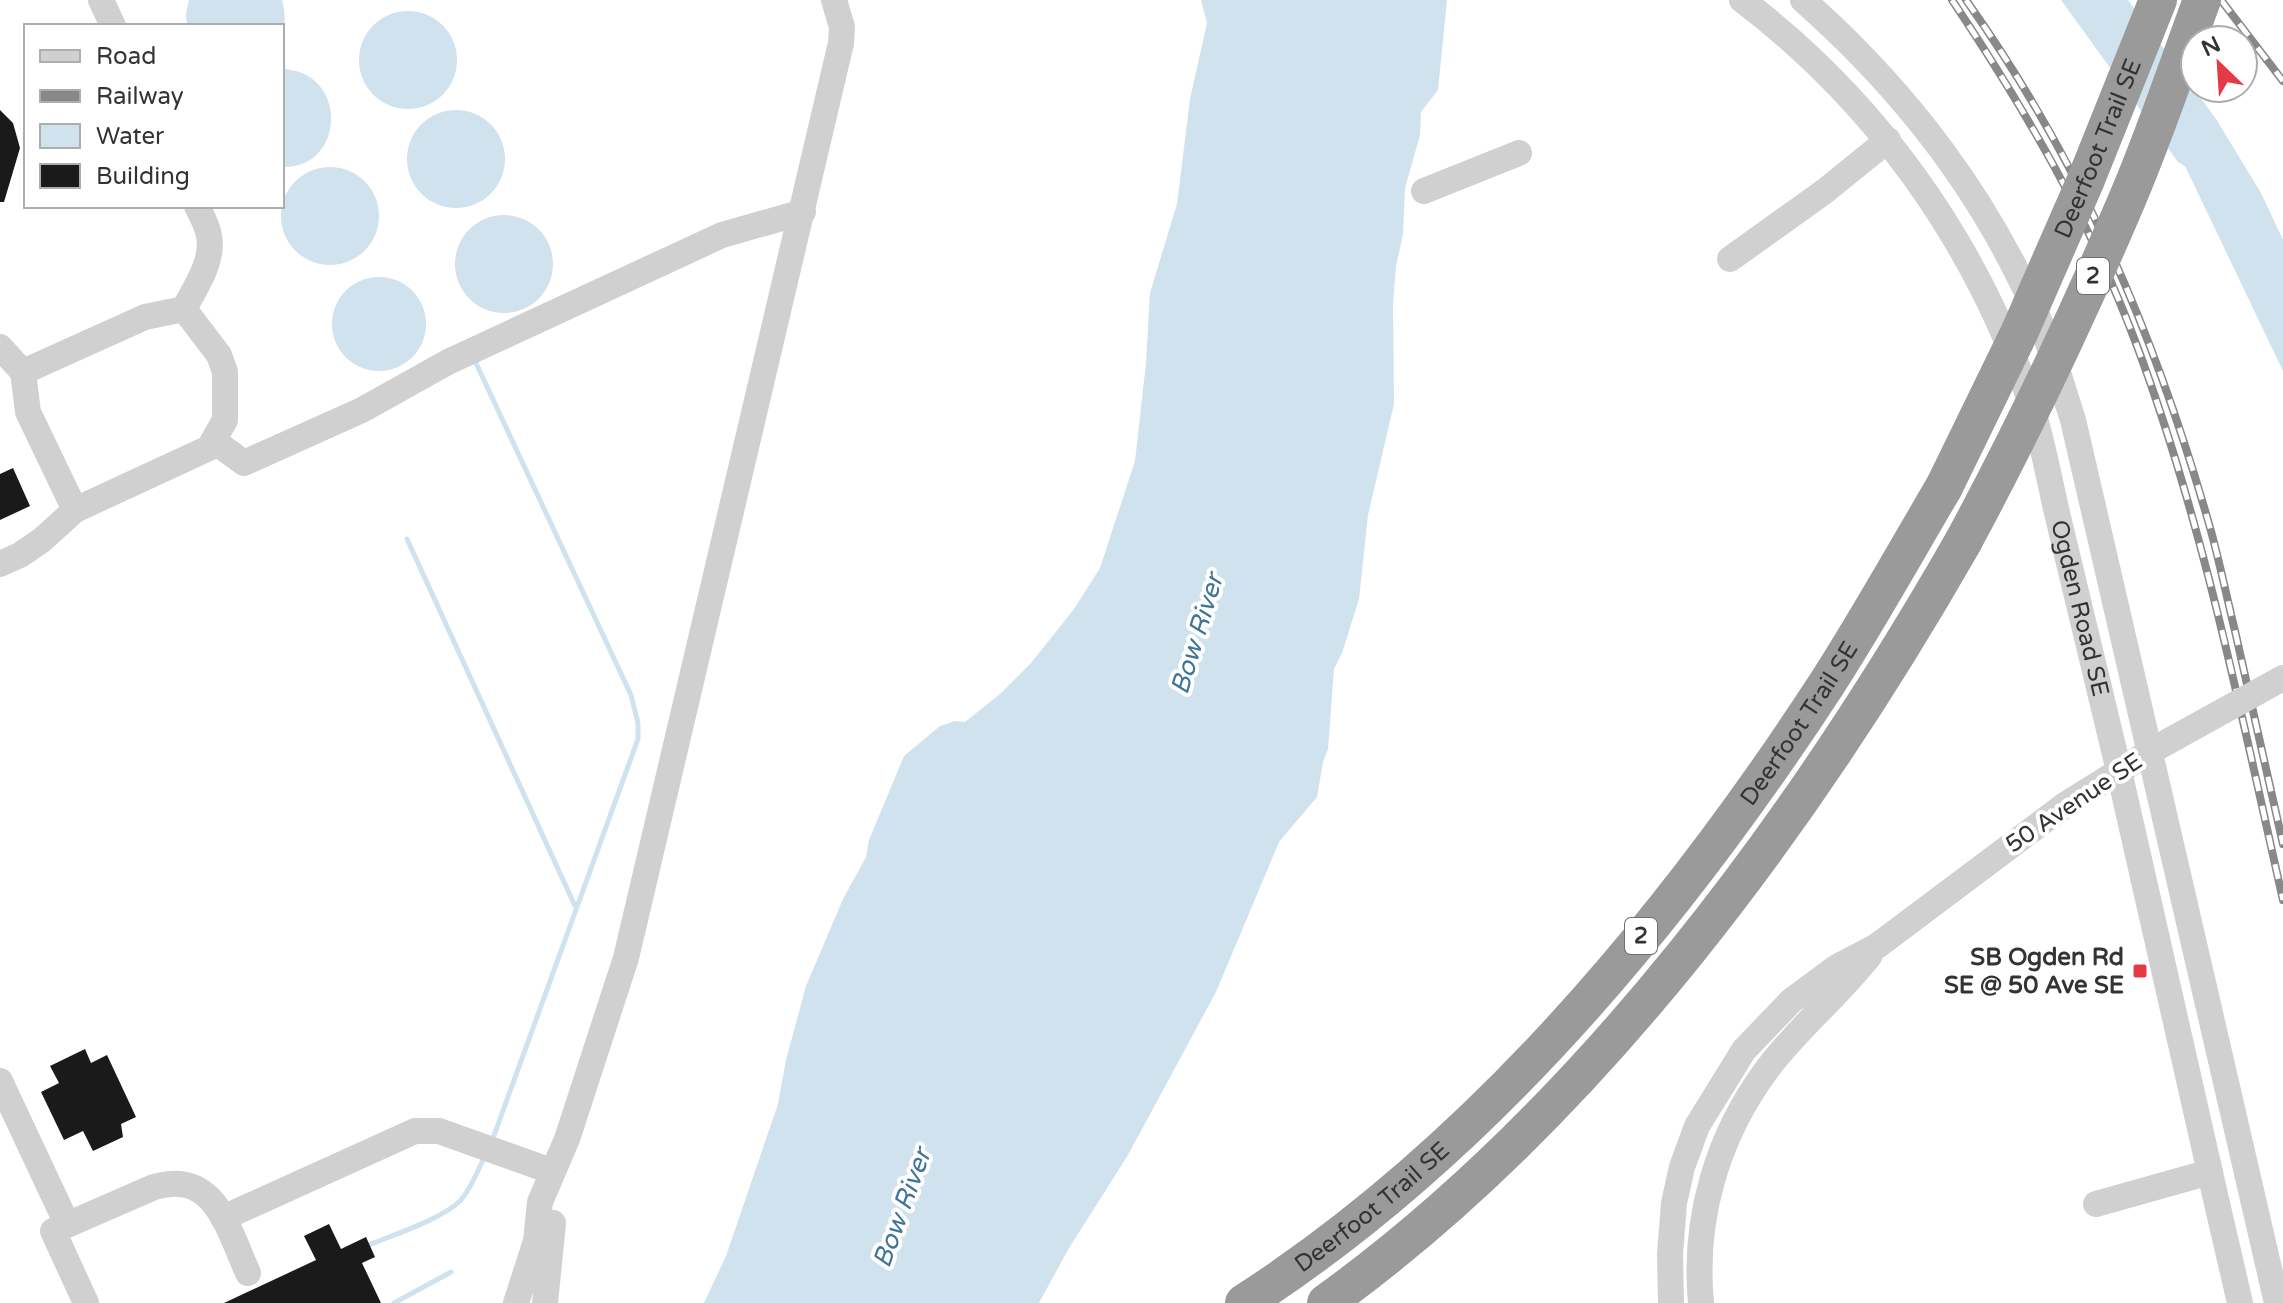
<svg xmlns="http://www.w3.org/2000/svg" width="2283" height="1303" font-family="'Varela Round',sans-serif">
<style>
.water{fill:#cfe2ee}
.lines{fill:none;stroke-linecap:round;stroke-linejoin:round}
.stream{stroke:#cfe2ee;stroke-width:5}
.building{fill:#1a1a1a}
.minor{stroke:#d0d0d0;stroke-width:26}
.highway{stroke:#9a9a9a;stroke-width:38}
.rail-casing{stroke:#888;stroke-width:8}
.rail{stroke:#fff;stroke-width:5;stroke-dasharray:15;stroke-linecap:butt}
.minor-bridge{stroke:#d0d0d0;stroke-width:26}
.highway-bridge{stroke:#9a9a9a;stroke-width:38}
.poi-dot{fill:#e63946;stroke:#fff;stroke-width:3}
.labels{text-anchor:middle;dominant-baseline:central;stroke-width:8;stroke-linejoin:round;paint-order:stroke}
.shield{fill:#fff;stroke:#707070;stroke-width:2}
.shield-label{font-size:22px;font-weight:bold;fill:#333}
.street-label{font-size:24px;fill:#333;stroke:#fff}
.poi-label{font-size:24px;font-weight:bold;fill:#333;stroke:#fff;text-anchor:end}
.water-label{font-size:26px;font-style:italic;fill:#3f7597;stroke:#fff}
</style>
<rect width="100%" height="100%" fill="#fff"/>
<path class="water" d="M189,0h93c3,11 4,22 0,33v-7h-95l-1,-12z
M1201,0h246l-9,90 -17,22 -1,23 -15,53 -2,46 -7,32 -3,37 1,101 -26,111 -9,84 -17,54 -8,16 -6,80 -5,13 -6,35 -38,45 -63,150 -88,163 -59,93 -30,55h-335l22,-47 52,-152 8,-44 20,-74 37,-87 23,-42 3,-17 35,-84 36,-30 15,-5 10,1 35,-28 31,-31 43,-54 26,-41 35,-107 11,-98 4,-70 27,-89 13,-105 17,-76z
M2061,0h67l88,119 45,74 22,47v131l-98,-205 -7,-4z
M359 60a49 49 0 1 1 98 0a49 49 0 1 1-98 0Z
M282,69c67,2 64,100 0,98z
M407 159a49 49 0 1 1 98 0a49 49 0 1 1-98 0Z
M281 216a49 49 0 1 1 98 0a49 49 0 1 1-98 0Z
M455 264a49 49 0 1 1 98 0a49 49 0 1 1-98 0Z
M332 324a47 47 0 1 1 94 0a47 47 0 1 1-94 0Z"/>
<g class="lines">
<path class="stream" d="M475,361l156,334 7,28v16l-146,402
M407,539l168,367
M369,1245c26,-11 71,-25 91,-44 11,-12 17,-29 24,-43
M394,1303l57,-31"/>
</g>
<path class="building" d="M0,110l13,13 7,25 -16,54h-4z
M13,468l17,38 -30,14v-46z
M85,1049l6,14 16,-8 29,62 -15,7 2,13 -30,14 -10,-20 -19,9 -23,-48 18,-9 -9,-17z
M329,1224l12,25 25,-12 9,20 -13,6 19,40h-157l92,-43 -12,-24z"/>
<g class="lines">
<g class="minor">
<path d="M101,0l12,26"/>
<path id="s1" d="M1742,0c133,101 231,238 286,395 13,38 20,79 29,118 21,86 42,172 62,258 40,178 80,355 121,532"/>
<path d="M1803,0c102,90 187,200 239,327 12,30 21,62 31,93l204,883"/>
<path d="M1424,191l95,-38"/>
<path d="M1730,259l95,-68 63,-51"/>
<path d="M184,309c11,-21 30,-48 25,-73 -1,-10 -8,-21 -12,-30"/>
<path d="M0,347l23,25 5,40 47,98"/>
<path d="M23,372l122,-55 39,-8"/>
<path d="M214,441l30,22 118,-53 86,-48 274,-127 81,-23"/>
<path d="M0,564l20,-9 22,-15 33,-30 134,-62 16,-28v-48l-6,-17 -35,-46"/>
<path d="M0,1081l67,143"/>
<path d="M2096,1204l114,-32"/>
<path d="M223,1218l192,-87h24l112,40"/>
<path d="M86,1303l-33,-72 101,-44c61,-18 74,42 94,86"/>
<path d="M516,1303l20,-62 4,-39 27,-63 59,-181 215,-915 1,-16 -8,-27"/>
<path d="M545,1303l8,-80"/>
<path d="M1671,1303l-1,-49 4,-51 8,-36 15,-41 47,-76 47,-49 46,-34 40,-21 188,-141"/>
<path d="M1701,1303c-8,-84 16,-167 67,-235 30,-40 71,-73 102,-113"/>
</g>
<g class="highway">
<path id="s2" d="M1244,1303c236,-152 430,-385 582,-618 42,-65 79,-132 118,-198"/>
<path d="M1326,1303c263,-190 477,-481 637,-761"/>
</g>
<g class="rail-casing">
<path id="rail" d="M1952,0c73,109 139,222 185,346 67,179 104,368 146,554
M1966,0c117,165 190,337 245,531 9,33 16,67 24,100 16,71 32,142 48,213
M2221,0l62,81"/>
</g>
<use href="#rail" class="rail"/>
<path class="minor-bridge" d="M2065,805l86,-54 132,-73"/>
<g class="highway-bridge">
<path id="s3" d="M1944,487l76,-156 65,-149 73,-182"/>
<path d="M1963,542c61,-113 116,-229 166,-347 27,-64 49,-130 73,-195"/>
</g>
</g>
<rect class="poi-dot" x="2132" y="963" width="16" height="16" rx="4"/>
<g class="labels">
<g class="shield">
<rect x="2077" y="258" width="32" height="36" rx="6"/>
<rect x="1625" y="918" width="32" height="36" rx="6"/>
</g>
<g class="shield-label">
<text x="2093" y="276">2</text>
<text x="1641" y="936">2</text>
</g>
<g class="street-label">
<text stroke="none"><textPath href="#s3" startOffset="372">Deerfoot Trail SE</textPath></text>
<text stroke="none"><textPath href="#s1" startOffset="714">Ogden Road SE</textPath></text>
<text stroke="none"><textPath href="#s2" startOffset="808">Deerfoot Trail SE</textPath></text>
<text transform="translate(2074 803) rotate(-34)">50 Avenue SE</text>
<text stroke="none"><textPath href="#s2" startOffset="160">Deerfoot Trail SE</textPath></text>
</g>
<g class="poi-label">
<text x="2124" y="957">SB Ogden Rd<tspan x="2124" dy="28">SE @ 50 Ave SE</tspan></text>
</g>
<g class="water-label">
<text transform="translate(1197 634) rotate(-73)">Bow River</text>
<text transform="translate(902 1208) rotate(-70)">Bow River</text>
</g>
</g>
<rect x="24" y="24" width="260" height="184" fill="#ffffff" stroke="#adadad" stroke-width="2"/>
<rect x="40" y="50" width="40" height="12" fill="#d0d0d0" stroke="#adadad" stroke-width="2"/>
<text x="96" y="64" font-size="24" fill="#333333">Road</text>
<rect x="40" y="90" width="40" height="12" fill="#888888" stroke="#adadad" stroke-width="2"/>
<text x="96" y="104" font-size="24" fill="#333333">Railway</text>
<rect x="40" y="124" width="40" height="24" fill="#cfe2ee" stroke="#adadad" stroke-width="2"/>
<text x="96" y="144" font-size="24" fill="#333333">Water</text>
<rect x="40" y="164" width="40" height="24" fill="#1a1a1a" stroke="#adadad" stroke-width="2"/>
<text x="96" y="184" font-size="24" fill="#333333">Building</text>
<g transform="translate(2219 64) rotate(335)"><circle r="38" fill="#ffffff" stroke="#adadad" stroke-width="2"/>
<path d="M0-6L14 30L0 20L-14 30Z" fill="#e63946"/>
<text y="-12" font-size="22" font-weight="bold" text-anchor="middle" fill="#333333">N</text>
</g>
</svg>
